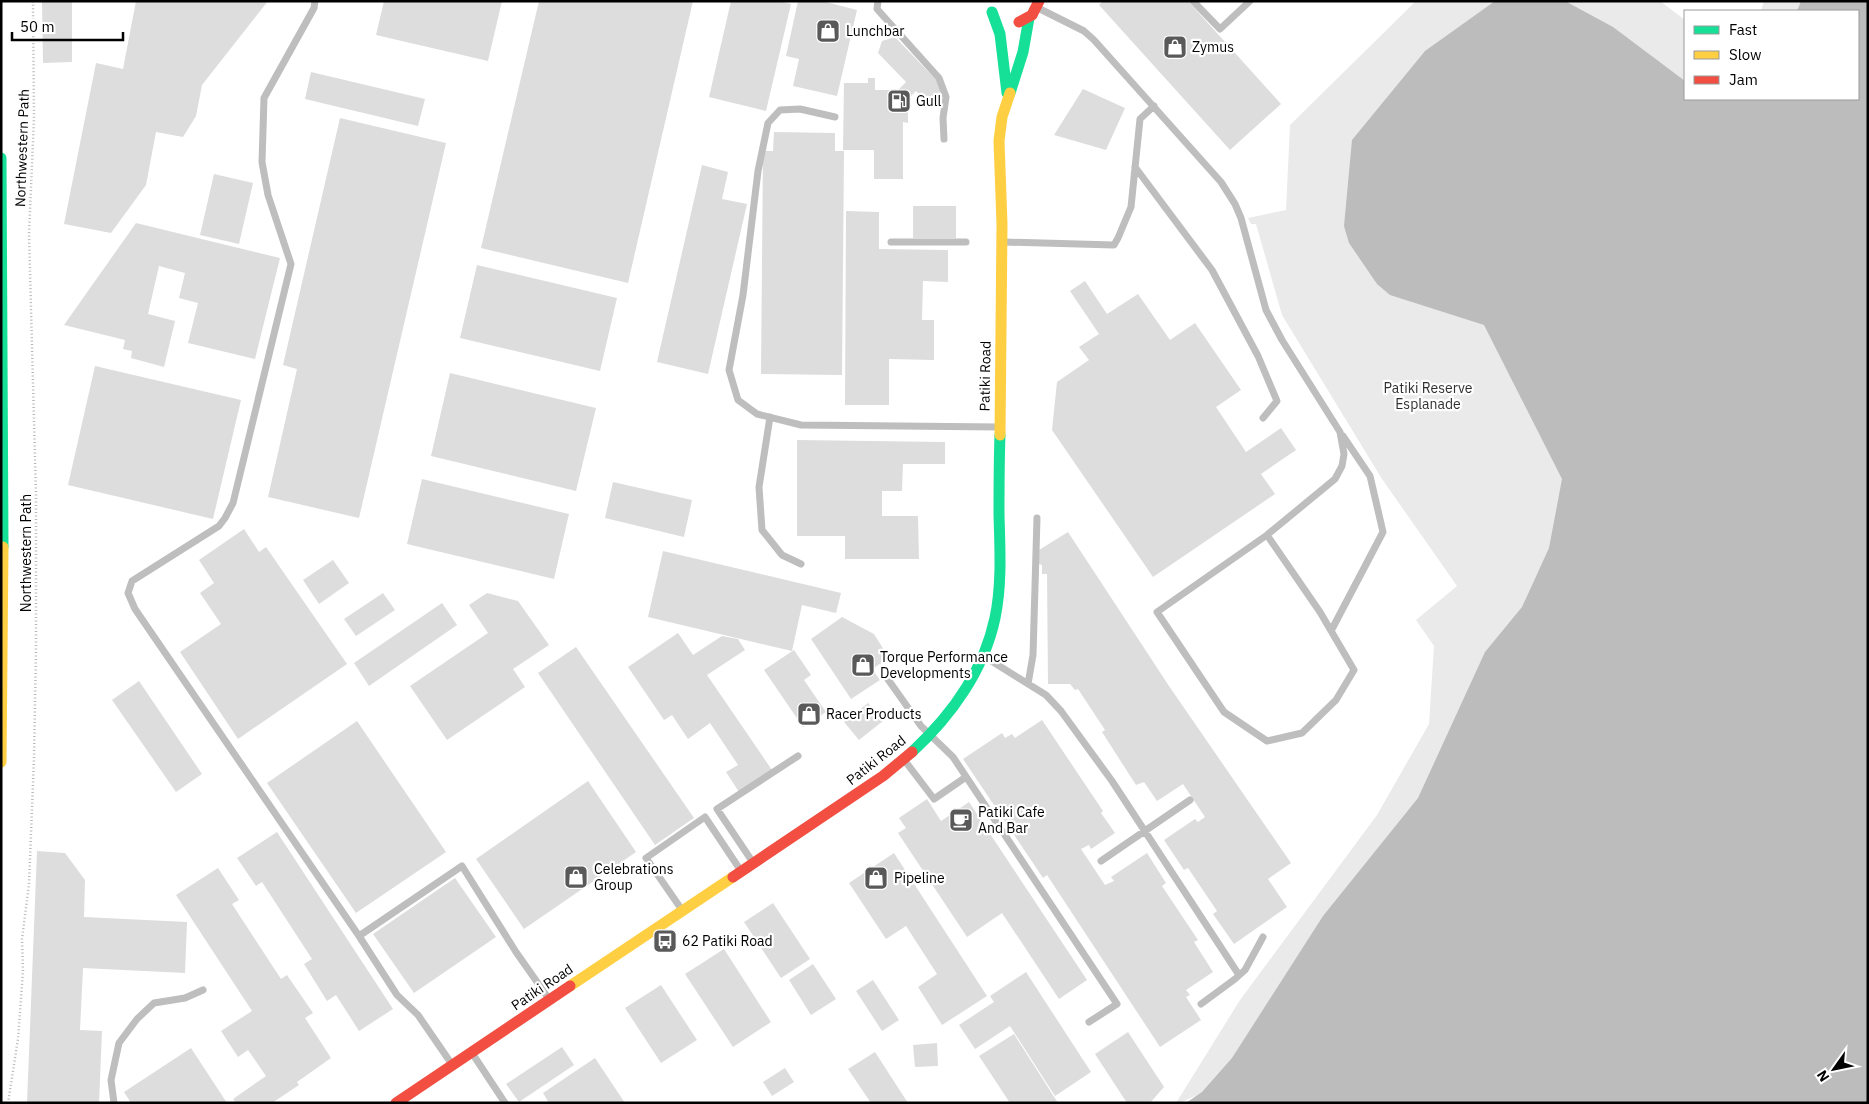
<svg xmlns="http://www.w3.org/2000/svg" width="1869" height="1104" font-family="'IBM Plex Sans',sans-serif">
<style>
.green{fill:#eaeaea}
.water{fill:#bcbcbc}
.building{fill:#ddd}
.lines{fill:none;stroke-linecap:round;stroke-linejoin:round}
.path{stroke:#b8b8b8;stroke-width:2.5;stroke-dasharray:1 2.5;stroke-linecap:butt}
.lane{stroke:#bebebe;stroke-width:7}
.fast{stroke:#16e098;stroke-width:11}
.slow{stroke:#ffcf43;stroke-width:11}
.jam{stroke:#f24e42;stroke-width:11}
.labels{text-anchor:middle;dominant-baseline:central;stroke-width:4.5;stroke-linejoin:round;paint-order:stroke}
.poi-label{font-size:14px;fill:#000;stroke:#fff;text-anchor:start}
.street-label{font-size:14px;fill:#000;stroke:#fff}
.park-label{font-size:14px;fill:#303030;stroke:#fff}
</style>
<rect width="100%" height="100%" fill="#fff"/>
<path class="green" d="M1416,1h244l25,19v79h173v-88h-97l3,-10h104v1102h-682l11,-8 -17,8h-4l64,-103 137,-185 52,-91 5,-78 -18,-26 41,-34 -75,-107 -100,-164 -26,-91h-5l-3,-6 38,-8 4,-85z"/>
<path class="water" d="M1495,1h70l48,26 72,54v18h173v-88h-61l4,-10h67v1102h-682l16,-11 30,-34 91,-142 95,-118 67,-146 37,-45 27,-59 13,-69 -78,-154 -94,-30 -13,-11 -28,-41 -5,-17 8,-86 73,-89z"/>
<path class="building" d="M42,1h30v61l-29,1z
M136,1h132l-66,84 -6,31 -13,21 -27,-5 -10,53 -35,48 -47,-9 32,-161 27,6z
M384,1h118l-14,60 -112,-26z
M539,1h154l-65,282 -147,-35z
M731,1h48l12,3 -25,107 -57,-14z
M798,1h24l35,9 -20,86 -44,-10 6,-27 -13,-3z
M1103,1h85l93,103 -51,46 -131,-145z
M895,37l47,49 -3,13 -13,3 -10,-11 -10,10 2,2v20l-5,-1v57h-29v-29h-31l1,-67h24v-5h7v12h20l2,1 9,-9 -28,-29 4,-12z
M311,72l114,27 -7,27 -113,-27z
M1083,89l42,19 -19,42 -52,-15z
M340,118l106,25 -87,375 -91,-21 29,-128 -14,-4z
M774,132l61,1v18h9l-2,224 -81,-1 2,-223h10z
M702,165l26,7 -6,27 25,5 -39,170 -51,-12z
M214,174l39,9 -14,61 -39,-9z
M913,206h43v32h-43z
M846,211l33,1v37l69,1v32l-25,-1 -1,39h12v40l-45,-1v46h-44z
M136,223l144,35 -25,101 -67,-16 10,-40 -19,-5 6,-25 -26,-7 -11,48 27,7 -11,46 -33,-9 1,-7 -9,-2 2,-9 -61,-15z
M477,265l140,33 -17,73 -140,-33z
M1085,281l22,33 31,-20 32,46 25,-17 46,67 -25,17 30,45 35,-24 15,22 -35,24 14,20 -122,83 -101,-147 5,-48 32,-22 -10,-13 20,-13 -29,-43z
M95,366l146,34 -28,119 -145,-34z
M450,373l146,35 -20,83 -145,-35z
M797,440l148,2v22h-42l-1,27h-20v25h36l1,43h-74v-23h-48z
M422,479l147,35 -15,65 -147,-35z
M613,482l79,18 -8,37 -79,-19z
M244,529l15,23 7,-5 81,117 -109,75 -58,-87 41,-28 -21,-31 14,-10 -15,-23z
M1068,532l101,154 122,177 -23,16 19,28 -53,37 -21,-30 4,-3 -29,-43 -4,2 -20,-30 31,-21 3,3 7,-5 -22,-33 -26,17 -13,-19 -8,3 -34,-53 3,-2 -27,-41 -3,1 -5,-6h-22l-1,-110h-5v-9l-3,-1v-14z
M663,551l178,42 -5,20 -34,-8 -10,46 -144,-34z
M333,560l16,23 -30,21 -16,-24z
M383,593l12,17 -39,26 -12,-17z
M487,593l31,8 31,44 -36,24 12,18 -78,53 -37,-54 78,-53 -19,-28z
M442,603l15,22 -88,61 -15,-23z
M842,617l32,17 15,24 -17,11 8,11 -29,19 -40,-60z
M678,633l15,22 29,-19 16,3 7,11 -38,25 65,95 -33,22 -13,-20 12,-7 -28,-42 -22,16 -16,-24 -8,5 -36,-53z
M576,647l118,171 -39,27 -117,-172z
M794,650l17,25 -7,5 22,32 -23,15 -39,-57z
M139,681l63,93 -26,18 -64,-92z
M868,703l15,18 -24,19 -15,-18z
M1042,720l61,91 -2,2 14,20 -24,16 -2,-4 -8,4 24,36 9,-4 -3,-4 36,-24 19,30 -4,3 36,54 -4,2 19,30 -27,18 4,5 -4,2 15,23 -41,27 -113,-172 -4,3 -80,-119 39,-26 3,5 7,-4 3,4z
M357,721l89,131 -90,61 -89,-130z
M588,781l48,71 -112,77 -48,-70z
M927,799l14,22 28,-19 118,178 -28,19 -57,-86 -35,24 -69,-104 8,-5 -7,-10z
M277,832l116,177 -34,22 -23,-36 -9,6 -23,-37 8,-5 -50,-77 -6,4 -19,-28z
M37,851l28,2 20,27 -1,37 103,5 -2,51 -102,-5 -3,62 22,1 -3,72h-72z
M894,853l93,143 -45,29 -24,-38 19,-13 -31,-48 -20,13 -37,-56z
M218,868l21,32 -7,4 49,75 6,-4 26,38 -8,5 26,40 -34,24 2,3 -27,18h-36l-3,-4 33,-23 -18,-26 -10,7 -17,-26 31,-20 -76,-116z
M455,878l41,59 -82,56 -41,-59z
M773,903l37,56 -29,19 -37,-56z
M724,949l47,73 -38,25 -48,-73z
M813,964l23,35 -25,16 -22,-35z
M1026,972l65,100 -36,24 -45,-70 -35,23 -16,-24 35,-23 -4,-6z
M873,980l26,40 -17,11 -26,-40z
M661,985l36,55 -36,23 -36,-55z
M1128,1032l36,55 -14,16h-23l-32,-49z
M1014,1034l44,69h-48l-31,-47z
M937,1043l1,23 -23,1 -2,-22z
M562,1047l12,18 -55,37 -13,-18z
M191,1048l36,55h-96l-7,-11z
M875,1052l33,51h-37l-23,-34z
M595,1058l30,45h-76l-6,-10z
M785,1068l9,14 -22,14 -9,-14z"/>
<g class="lines">
<path class="path" d="M8,1103l10,-64 5,-68 -1,-32 7,-55 5,-126 2,-109v-154l-7,-261 5,-116 -1,-117"/>
<path class="lane" d="M315,1l-1,7 -50,90 -2,64 6,33 23,69 -58,239 -8,15 -6,8 -87,55 -4,12 7,16 224,327
M878,1l-1,8 62,69 7,19 -3,21 1,21
M1193,1l27,28 30,-28
M1038,8l46,23 10,9 127,142 14,22 6,14 25,92 16,30 58,92 4,22 -2,12 -7,13 -68,56 -110,77 67,100 43,29 35,-8 34,-33 18,-30 -34,-58 -53,-77
M835,117l-35,-8 -20,1 -12,13 -10,48 -15,124 -14,75 9,30 19,14 44,11 198,2
M1135,167l77,103 46,86 19,45 -14,17
M891,242h75
M1004,242l110,3 4,-7 13,-31 9,-88 14,-13
M770,417l-11,70 3,43 20,25 19,9
M1331,631l52,-99 -13,-56 -27,-40
M985,657l61,38 15,16 51,70 127,194
M887,678l34,48 32,31 164,247 -28,18
M1028,684l5,-29 4,-137
M905,761l29,38 32,-22
M752,861l-35,-52 81,-53
M1101,861l89,-61
M682,910l-36,-52 59,-41 36,54
M1201,1004l34,-25 10,-9 18,-33
M472,1053l33,50
M451,1063l-33,-48 -21,-20 -38,-59 103,-70 54,86 33,47
M114,1103l-3,-23 8,-37 18,-24 17,-16 31,-5 18,-8"/>
<path class="fast" d="M992,12l8,22 7,59
M1010,93l13,-41 6,-34
M1,158l2,389
M912,752c39,-36 72,-82 83,-134 7,-34 5,-69 4,-103 0,-26 0,-53 1,-80"/>
<path class="slow" d="M1000,435l2,-211 -3,-83 3,-24 8,-24
M1,762l2,-215
M570,986l163,-109"/>
<path class="jam" d="M1019,22l13,-7 7,-14
M733,877l150,-101 29,-24
M396,1103l174,-117"/>
</g>
<defs>
<g id="shop-square" transform="scale(1.25)"><rect x="-9" y="-9" width="18" height="18" rx="4" fill="#595959" stroke="#fff"/><path d="M-5-2.5h2.3a2.7 3.5 0 0 1 5.4 0H5L5.5 6h-11ZM-1.5-2.5h3a1.5 2.3 0 0 0-3 0Z" fill="#fff"/></g>
<g id="fuel-square" transform="scale(1.25)"><rect x="-9" y="-9" width="18" height="18" rx="4" fill="#595959" stroke="#fff"/><path d="M-5.5-6h7V0h2V4h1.3V-2.5L3-4.5l.8-.8L6-3V5H2.5V1h-1V6h-7ZM-4.2-4.7v3.2H.2V-4.7Z" fill="#fff"/></g>
<g id="cafe-square" transform="scale(1.25)"><rect x="-9" y="-9" width="18" height="18" rx="4" fill="#595959" stroke="#fff"/><path d="M-5.5-4.5H6V0H3Q3 3.5 0 3.5H-2.5Q-5.5 3.5-5.5 0ZM3-3.2v2h1.7v-2ZM-6 4.5H4V6H-6Z" fill="#fff"/></g>
<g id="bus-square" transform="scale(1.25)"><rect x="-9" y="-9" width="18" height="18" rx="4" fill="#595959" stroke="#fff"/><path d="M-5-6H5V4H4V6H2V4H-2V6H-4V4H-5ZM-3.5-4V0h7V-4ZM-3.5 1.2v1.5H-2V1.2ZM2 1.2v1.5H3.5V1.2Z" fill="#fff"/></g>
</defs>
<g fill-rule="evenodd">
<use href="#shop-square" x="828" y="31"/>
<use href="#shop-square" x="1175" y="47"/>
<use href="#fuel-square" x="899" y="101"/>
<use href="#shop-square" x="863" y="665"/>
<use href="#shop-square" x="809" y="714"/>
<use href="#cafe-square" x="961" y="820"/>
<use href="#shop-square" x="576" y="877"/>
<use href="#shop-square" x="876" y="878"/>
<use href="#bus-square" x="665" y="941"/>
</g>
<g class="labels">
<g class="poi-label">
<text x="846" y="31">Lunchbar</text>
<text x="1192" y="47">Zymus</text>
<text x="916" y="101">Gull</text>
<text x="880" y="657">Torque Performance<tspan x="880" dy="16">Developments</tspan></text>
<text x="826" y="714">Racer Products</text>
<text x="978" y="812">Patiki Cafe<tspan x="978" dy="16">And Bar</tspan></text>
<text x="594" y="869">Celebrations<tspan x="594" dy="16">Group</tspan></text>
<text x="894" y="878">Pipeline</text>
<text x="682" y="941">62 Patiki Road</text>
</g>
<g class="street-label">
<text transform="translate(22 148) rotate(-88)">Northwestern Path</text>
<text transform="translate(985 376) rotate(-89)">Patiki Road</text>
<text transform="translate(26 553) rotate(-90)">Northwestern Path</text>
<text transform="translate(876 760) rotate(-38)">Patiki Road</text>
<text transform="translate(542 987) rotate(-34)">Patiki Road</text>
</g>
<g class="park-label">
<text x="1428" y="388">Patiki Reserve<tspan x="1428" dy="16">Esplanade</tspan></text>
</g>
</g>
<rect width="1869" height="1104" fill="none" stroke="#000000" stroke-width="5"/>
<rect x="1684" y="10" width="175" height="90" fill="#ffffff" stroke="#999999"/>
<rect x="1694" y="26" width="25" height="8" fill="#16e098" stroke="#999999"/>
<text x="1729" y="35" font-size="15" fill="#000000">Fast</text>
<rect x="1694" y="51" width="25" height="8" fill="#ffcf43" stroke="#999999"/>
<text x="1729" y="60" font-size="15" fill="#000000">Slow</text>
<rect x="1694" y="76" width="25" height="8" fill="#f24e42" stroke="#999999"/>
<text x="1729" y="85" font-size="15" fill="#000000">Jam</text>
<g transform="translate(1834 1069) rotate(237)" stroke="#ffffff" stroke-width="4" paint-order="stroke">
<path d="M0-4L9 19L0 12L-9 19Z" fill="#000000"/>
<text y="-8" font-size="14" font-weight="bold" text-anchor="middle" fill="#000000">N</text>
</g>
<path d="M12 32v8h111v-8" fill="none" stroke="#000000" stroke-width="2.5"/>
<text x="20" y="32" font-size="15" fill="#000000" stroke="#ffffff" stroke-width="4" paint-order="stroke">50 m</text>
</svg>
